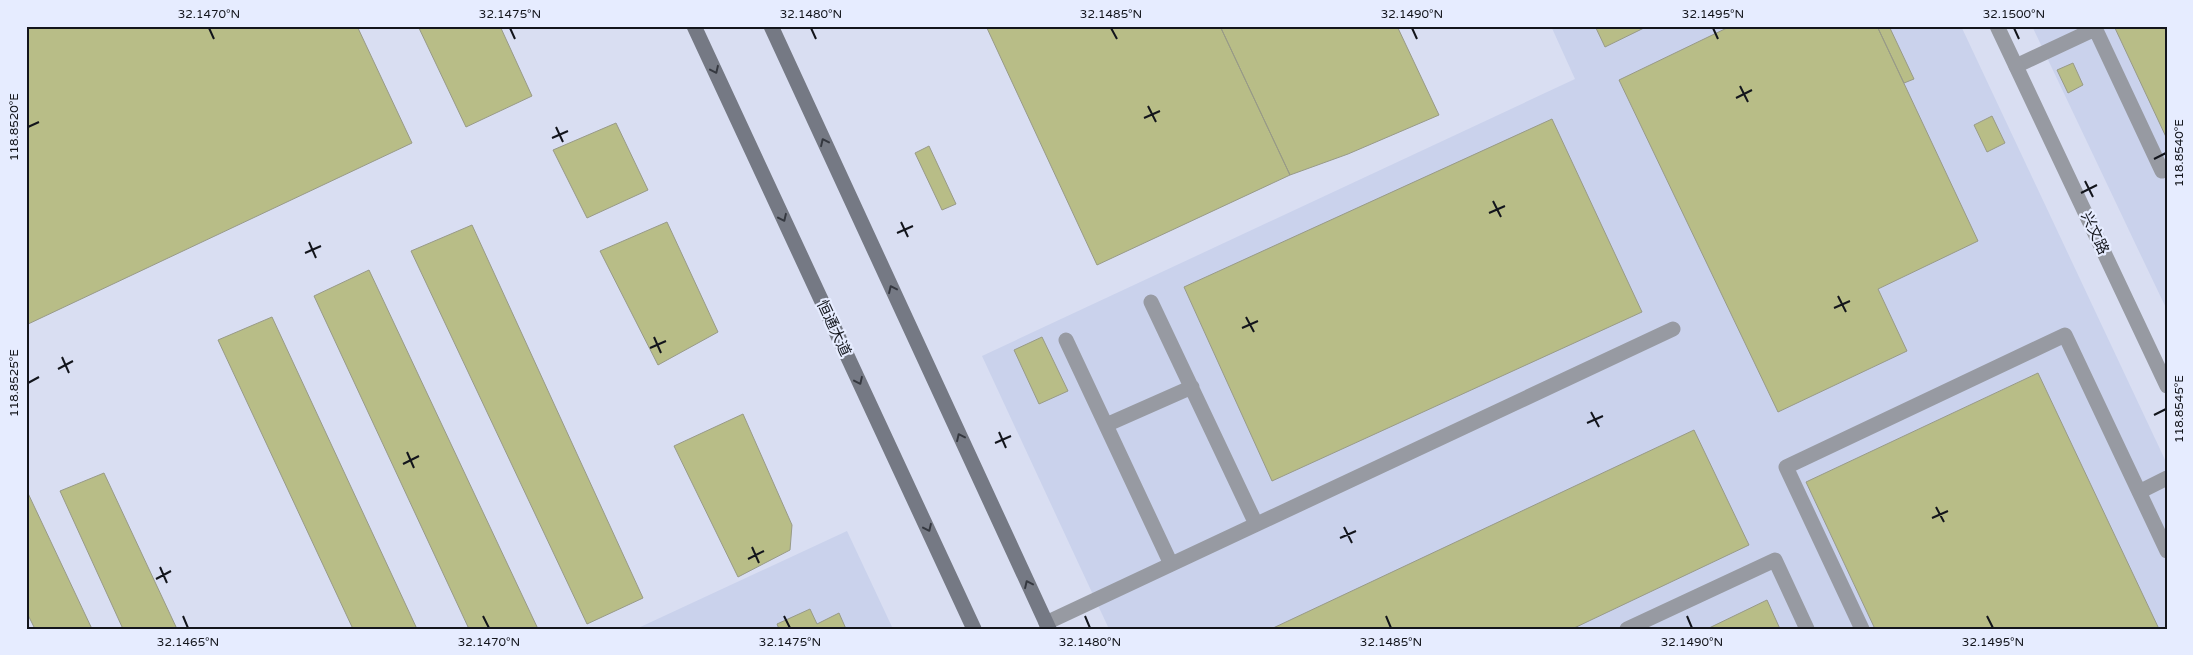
<svg xmlns="http://www.w3.org/2000/svg" width="2193" height="655" font-family="'Varela Round','Noto Sans SC',sans-serif">
<style>
.built{fill:#cad2ec}
.building{fill:#b8bd87;stroke:#989a87}
.lines{fill:none;stroke-linecap:round;stroke-linejoin:round}
.service{stroke:#979aa2;stroke-width:15}
.minor{stroke:#979aa2;stroke-width:15}
.secondary{stroke:#757984;stroke-width:15}
.oneway{stroke:#353840}
.ticks{fill:none;stroke:#13151c;stroke-width:2}
.labels{text-anchor:middle;dominant-baseline:central;stroke-width:4.5;stroke-linejoin:round;paint-order:stroke}
.street-label{font-size:15px;fill:#13151c;stroke:#e6ecff}
.neatline{fill:none;stroke:#13151c;stroke-width:2}
.ticks-label{font-size:12px;text-anchor:middle;fill:#13151c}
</style>
<rect width="100%" height="100%" fill="#d9def2"/>
<path class="built" d="M1551,26h410l206,438v165h-1058l-127,-273 593,-277z
M2032,26h135v284l-32,-67z
M847,531l46,98h-257z"/>
<path class="building" d="M26,26h331l55,117 -386,182z
M418,26h82l32,70 -66,31z
M986,26h234l70,149 -193,90z
M1220,26h177l42,89 -91,39 -58,21z
M1595,26h53l-43,21z
M1731,26h146l101,215 -100,48 29,62 -129,61 -159,-332z
M1877,26h12l25,53 -10,4z
M2114,26h53v113z
M2073,63l10,22 -15,8 -11,-23z
M1992,116l13,27 -18,9 -13,-27z
M1552,119l90,193 -370,169 -88,-194z
M616,123l32,67 -61,28 -34,-68z
M929,146l27,58 -14,6 -27,-57z
M667,222l51,110 -60,33 -58,-114z
M472,225l171,373 -56,26 -176,-373z
M369,270l169,359h-69l-155,-333z
M272,317l145,312h-64l-135,-289z
M1042,337l26,54 -29,13 -25,-54z
M2038,373l121,256h-284l-69,-147z
M743,414l49,111 -2,25 -52,27 -64,-131z
M1694,430l55,115 -177,84h-301z
M104,473l73,156h-54l-63,-138z
M26,489l66,140h-57l-9,-18z
M1767,600l13,29h-73z
M810,609l7,15 22,-11 7,16h-67l-2,-5z"/>
<g class="lines">
<path class="service" d="M2094,26l68,145 5,-2
M2016,66l79,-37
M1151,302l105,222
M1066,340l105,224
M1106,425l86,-38
M2139,492l28,-14
M1046,623l627,-294
M1627,629l148,-69 32,69
M1862,629l-76,-162 279,-132 102,216"/>
<path class="minor" d="M1997,26l170,360"/>
<path class="secondary" d="M694,26l280,603
M771,26l278,603"/>
</g>
<defs><path id="oneway-chevron" d="M-2-3.5L2.5 0L-2 3.5" fill="none" stroke-width="1.6" stroke-linecap="round" stroke-linejoin="round" transform="scale(1.25)"/></defs>
<g class="oneway">
<use href="#oneway-chevron" transform="translate(715 70) rotate(65)"/>
<use href="#oneway-chevron" transform="translate(824 142) rotate(-115)"/>
<use href="#oneway-chevron" transform="translate(783 218) rotate(65)"/>
<use href="#oneway-chevron" transform="translate(892 289) rotate(-115)"/>
<use href="#oneway-chevron" transform="translate(859 381) rotate(65)"/>
<use href="#oneway-chevron" transform="translate(960 437) rotate(-115)"/>
<use href="#oneway-chevron" transform="translate(928 528) rotate(65)"/>
<use href="#oneway-chevron" transform="translate(1028 584) rotate(-115)"/>
</g>
<path class="ticks" d="M209,28l5,11M510,28l5,11M811,28l5,11M1111,28l6,11M1412,28l5,11M1713,28l5,11M2014,28l5,11M1740,86l8,16M1736,98l16,-8M1148,106l8,16M1144,118l16,-7M28,127l11,-5M556,127l7,15M552,138l16,-7M2154,159l12,-6M2085,181l8,16M2081,193l16,-8M1493,201l8,16M1489,213l16,-7M901,222l7,15M897,233l16,-7M309,242l7,16M305,253l16,-7M1838,296l8,16M1834,308l16,-7M1246,317l8,15M1242,328l16,-7M654,337l7,16M650,348l16,-7M62,357l7,16M58,369l15,-8M28,383l11,-6M1591,412l8,15M2154,415l12,-6M1587,423l16,-7M999,432l7,16M995,443l16,-7M407,452l7,16M403,464l16,-8M1936,507l8,15M1932,518l16,-7M1344,527l8,16M1340,538l16,-7M752,547l7,16M748,559l16,-8M160,567l7,16M156,579l15,-8M183,616l5,12M483,616l6,12M784,616l6,12M1085,616l5,12M1386,616l5,12M1687,616l5,12M1987,616l6,12"/>
<g class="labels">
<g class="street-label">
<text transform="translate(2095 233) rotate(65)">兴文路</text>
<text transform="translate(834 328) rotate(65)">恒通大道</text>
</g>
</g>
<rect width="2193" height="655" fill="none" stroke="#e6ecff" stroke-width="55"/>
<rect x="28" y="28" width="2138" height="600" class="neatline"/>
<g class="ticks-label">
<text x="209" y="18">32.1470°N</text>
<text x="510" y="18">32.1475°N</text>
<text x="811" y="18">32.1480°N</text>
<text x="1111" y="18">32.1485°N</text>
<text x="1412" y="18">32.1490°N</text>
<text x="1713" y="18">32.1495°N</text>
<text x="2014" y="18">32.1500°N</text>
<text transform="translate(14 127) rotate(-90)" y="4">118.8520°E</text>
<text transform="translate(2179 153) rotate(-90)" y="4">118.8540°E</text>
<text transform="translate(14 383) rotate(-90)" y="4">118.8525°E</text>
<text transform="translate(2179 409) rotate(-90)" y="4">118.8545°E</text>
<text x="188" y="646">32.1465°N</text>
<text x="489" y="646">32.1470°N</text>
<text x="790" y="646">32.1475°N</text>
<text x="1090" y="646">32.1480°N</text>
<text x="1391" y="646">32.1485°N</text>
<text x="1692" y="646">32.1490°N</text>
<text x="1993" y="646">32.1495°N</text>
</g>
</svg>
